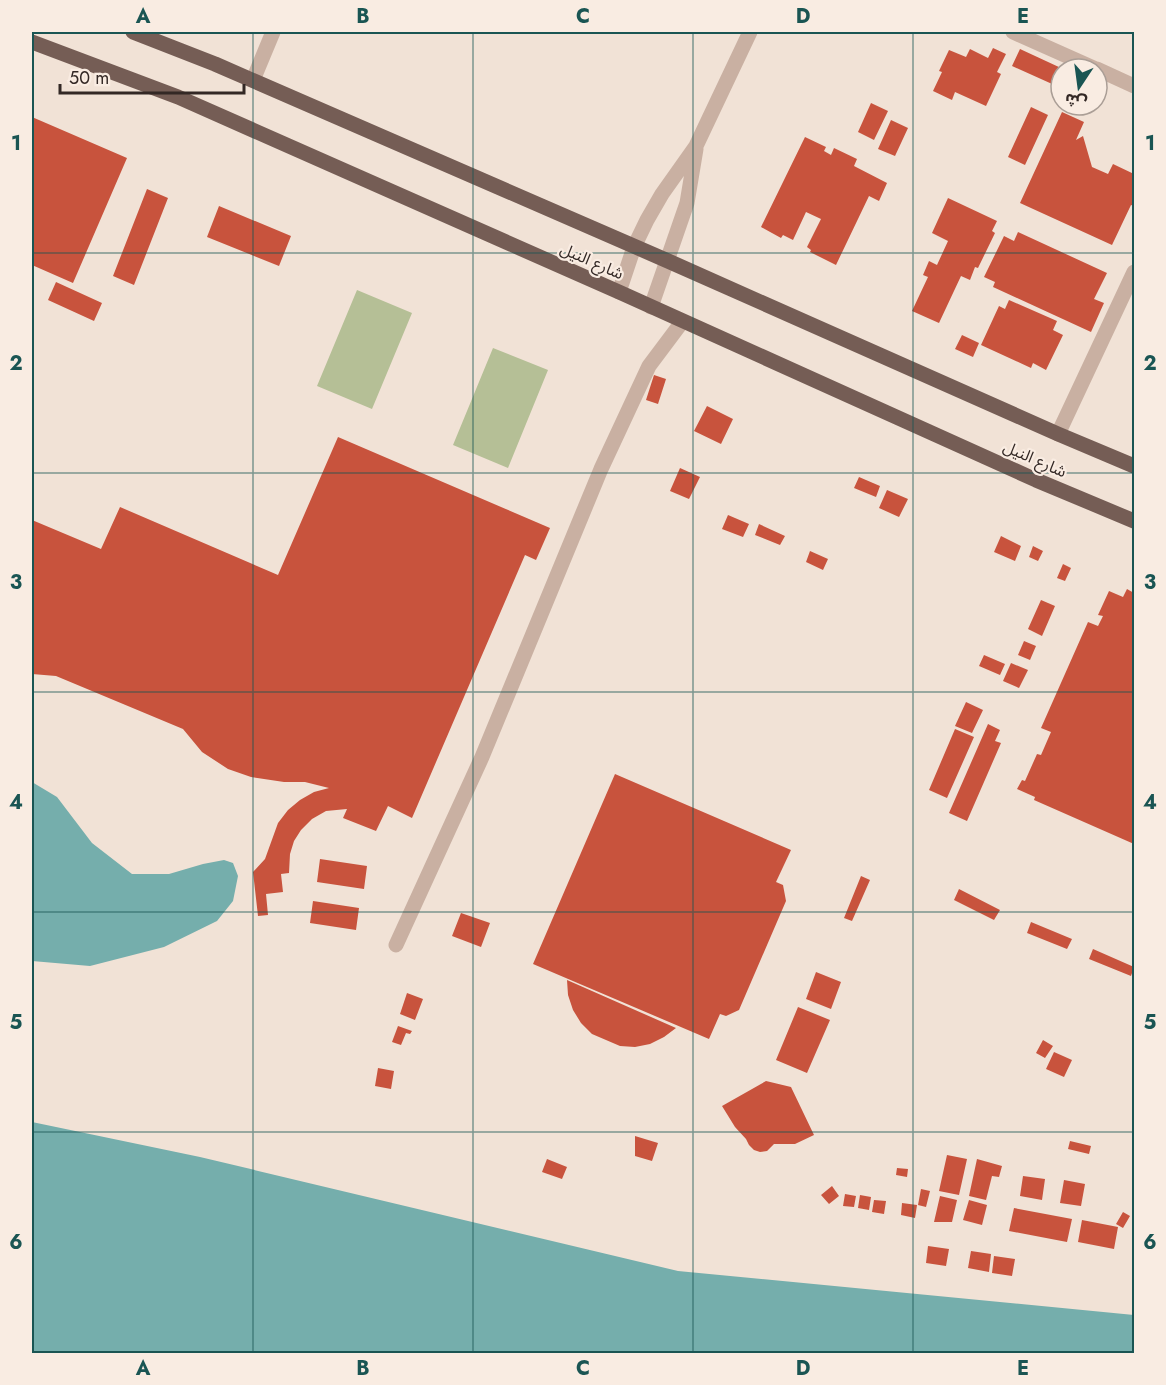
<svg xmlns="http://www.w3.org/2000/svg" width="1166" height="1385" font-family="Jost,'Noto Sans Arabic',sans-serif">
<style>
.green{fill:#b5bf96}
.water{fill:#75aeac}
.building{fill:#c8533d}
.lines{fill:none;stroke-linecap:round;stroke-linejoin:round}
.minor{stroke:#c9b0a2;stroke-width:15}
.major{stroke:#755d55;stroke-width:15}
.grid{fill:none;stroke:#1a5553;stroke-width:1.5;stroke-opacity:0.55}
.labels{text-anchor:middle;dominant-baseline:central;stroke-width:4.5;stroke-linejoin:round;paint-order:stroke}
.street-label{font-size:16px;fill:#332825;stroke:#f9ece2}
.neatline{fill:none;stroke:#1a5553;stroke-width:2}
.grid-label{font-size:20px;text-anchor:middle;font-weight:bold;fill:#1a5553}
</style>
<rect width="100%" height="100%" fill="#f1e2d6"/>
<path class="green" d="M357,290l55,23 -40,96 -55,-23z
M493,348l55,22 -40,98 -55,-23z"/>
<path class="water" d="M32,782l25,15 35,46 40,31h37l34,-10 21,-4 9,3 5,13 -5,25 -16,20 -53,26 -74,19 -58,-5z
M32,1122l168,35 478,114 456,44v38h-1102z"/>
<path class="building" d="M993,48l13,6 -9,18 4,2 -15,32 -31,-14 -3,8 -19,-9 9,-19 -3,-1 10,-21 17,7 4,-8 18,9z
M1020,49l41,19v20l-49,-22z
M871,103l17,8 -14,29 -16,-8z
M1031,107l17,8 -23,50 -17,-8z
M1062,112l22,10 -8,18 7,-4 9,31 16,7 5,-10 21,10v32l-3,-1 -19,40 -92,-42z
M32,117l95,41 -54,125 -41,-18z
M891,120l17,8 -13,28 -17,-7z
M805,137l21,10 -2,4 7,4 3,-7 23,11 -3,7 33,17 -8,18 -10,-5 -33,69 -26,-13 1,-2 -4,-3 14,-28 -15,-7 -13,28 -10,-5 -2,3 -20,-11z
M147,189l21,9 -34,87 -21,-9z
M948,198l49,23 -5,10 3,2 -17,35 -3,-1 -5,13 -9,-4 -22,47 -27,-12 16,-34 -5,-2 6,-14 8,4 11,-24 -16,-8z
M219,206l72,30 -12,30 -72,-29z
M1018,232l89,41 -13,26 10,4 -13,29 -98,-45 2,-5 -11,-5 20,-41 10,5z
M56,282l46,21 -8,18 -46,-21z
M1009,300l48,21 -4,9 10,5 -17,35 -13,-7 -2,5 -50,-23 18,-39 6,3z
M962,335l17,8 -6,14 -18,-8z
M654,375l12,4 -8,25 -12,-4z
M707,406l26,13 -12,25 -27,-13z
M338,437l212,91 -14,32 -11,-5 -113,263 -24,-12 -12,25 -33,-13 4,-9 -21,2 -14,8 -11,11 -7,11 -4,13 -1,19 -8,1 2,18 -17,2 2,21 -10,1 -5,-44 12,-13 13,-36 10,-13 12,-10 14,-8 15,-4 -24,-6h-21l-33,-5 -23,-8 -26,-17 -19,-23 -127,-53 -24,-2v-154l69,29 19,-42 158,68z
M680,468l20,9 -11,22 -19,-8z
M859,477l21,9 -4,11 -22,-9z
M887,490l21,9 -9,18 -20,-9z
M728,515l21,9 -6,13 -21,-8z
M759,524l26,12 -5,9 -25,-10z
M1001,536l20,10 -6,15 -21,-9z
M1033,546l10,5 -5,10 -9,-4z
M810,551l18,8 -5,11 -17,-8z
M1063,564l8,4 -6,13 -8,-3z
M1127,589l7,4v251l-100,-44 1,-3 -18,-8 5,-9 3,1 12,-27 4,1 10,-23 -10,-4 47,-106 10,4 5,-10 -5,-1 11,-24 14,6z
M1041,600l14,6 -13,30 -14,-7z
M1024,641l12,5 -6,14 -12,-5z
M984,655l21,9 -5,11 -21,-9z
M1011,663l17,7 -9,18 -16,-7z
M966,702l17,8 -11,23 -17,-7z
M988,724l12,6 -5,11 6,2 -34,78 -18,-8z
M955,729l19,8 -27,61 -18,-8z
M615,774l176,76 -15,32 7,3 3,16 -47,109 -13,6 -6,-2 -11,25 -176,-75z
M320,859l47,7 -3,23 -47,-7z
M861,876l9,4 -18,41 -8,-3z
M959,889l41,21 -6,10 -40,-20z
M313,901l46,7 -3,22 -46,-7z
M461,913l29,10 -9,24 -29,-11z
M1031,922l41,17 -5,10 -40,-16z
M1093,949l41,18 -3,9 -42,-17z
M816,972l25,10 -10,27 -25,-10z
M567,980l109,48 -12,9 -14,7 -15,3 -15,-1 -28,-12 -11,-11 -8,-13 -5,-15z
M407,993l16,6 -8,21 -15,-6z
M798,1007l32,13 -23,53 -31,-13z
M398,1026l14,5 -2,3 -4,-1 -5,12 -9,-3z
M1043,1040l10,6 -8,12 -9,-5z
M1054,1052l18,8 -8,17 -18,-8z
M378,1068l16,3 -3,18 -16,-3z
M766,1081l25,6 23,48 -19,9h-21l-7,7 -7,1 -6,-2 -5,-5 -3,-6 -11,-12 -13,-21z
M635,1136l23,7 -6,18 -17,-5z
M1070,1141l21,5 -2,8 -21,-5z
M947,1155l20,4 -8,36 -20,-4z
M547,1159l20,8 -5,12 -20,-7z
M977,1159l25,7 -3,11 -7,-1 -6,24 -17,-4z
M897,1168l11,1 -1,8 -11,-2z
M1023,1176l22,3 -3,21 -22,-4z
M1064,1180l21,4 -4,22 -21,-3z
M832,1186l7,10 -10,8 -8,-9z
M921,1189l9,2 -4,16 -8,-2z
M845,1194l11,2 -2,11 -11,-1z
M860,1195l11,2 -2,13 -11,-2z
M940,1196l17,4 -5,22h-18z
M874,1200l12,1 -2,13 -12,-2z
M969,1200l18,5 -5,20 -19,-5z
M902,1203l15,2 -2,13 -14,-3z
M1014,1208l58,11 -5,23 -58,-11z
M1123,1212l7,4 -7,12 -7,-4z
M1082,1220l36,7 -4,22 -36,-7z
M928,1246l21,3 -3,17 -20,-3z
M971,1251l20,3 -2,18 -21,-4z
M994,1256l21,3 -3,17 -20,-3z"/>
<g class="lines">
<path class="minor" d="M1013,32l83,37
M1097,69l37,17
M253,80l20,-48
M619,292l15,-45 13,-27 15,-26 34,-48 54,-114
M651,307l36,-104 9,-54
M1058,434l76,-162
M396,945l86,-188 119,-288 48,-103 33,-44"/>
<path class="major" d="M133,32l82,32 453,197 390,173 76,32
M32,42l146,55 441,195 417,188 98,41"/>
</g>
<path class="grid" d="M253,32v1322M473,32v1322M693,32v1322M913,32v1322M32,253h1102M32,473h1102M32,692h1102M32,912h1102M32,1132h1102"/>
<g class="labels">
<g class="street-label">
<text transform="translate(592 261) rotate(24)">شارع النيل</text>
<text transform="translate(1035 459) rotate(24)">شارع النيل</text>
</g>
</g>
<rect width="1166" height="1385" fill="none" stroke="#f9ece2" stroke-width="66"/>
<g transform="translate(1079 87) rotate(193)"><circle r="28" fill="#f9ece2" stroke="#aa9e96" stroke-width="1.5"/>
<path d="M0-4.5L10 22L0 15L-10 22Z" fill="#1a5553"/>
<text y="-9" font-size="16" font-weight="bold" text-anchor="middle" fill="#332825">ش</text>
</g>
<path d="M60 84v9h184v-9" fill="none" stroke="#332825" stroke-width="3"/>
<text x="69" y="84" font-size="18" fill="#332825" stroke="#f9ece2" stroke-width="4.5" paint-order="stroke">50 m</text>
<rect x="33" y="33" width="1100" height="1319" class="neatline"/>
<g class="grid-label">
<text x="143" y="23">A</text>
<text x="363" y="23">B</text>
<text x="583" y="23">C</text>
<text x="803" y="23">D</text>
<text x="1023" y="23">E</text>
<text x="16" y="150">1</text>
<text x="1150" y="150">1</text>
<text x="16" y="370">2</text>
<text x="1150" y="370">2</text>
<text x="16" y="589">3</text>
<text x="1150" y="589">3</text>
<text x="16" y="809">4</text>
<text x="1150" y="809">4</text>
<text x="16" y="1029">5</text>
<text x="1150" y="1029">5</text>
<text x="16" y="1249">6</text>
<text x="1150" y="1249">6</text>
<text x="143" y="1375">A</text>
<text x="363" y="1375">B</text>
<text x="583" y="1375">C</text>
<text x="803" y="1375">D</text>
<text x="1023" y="1375">E</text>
</g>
</svg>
